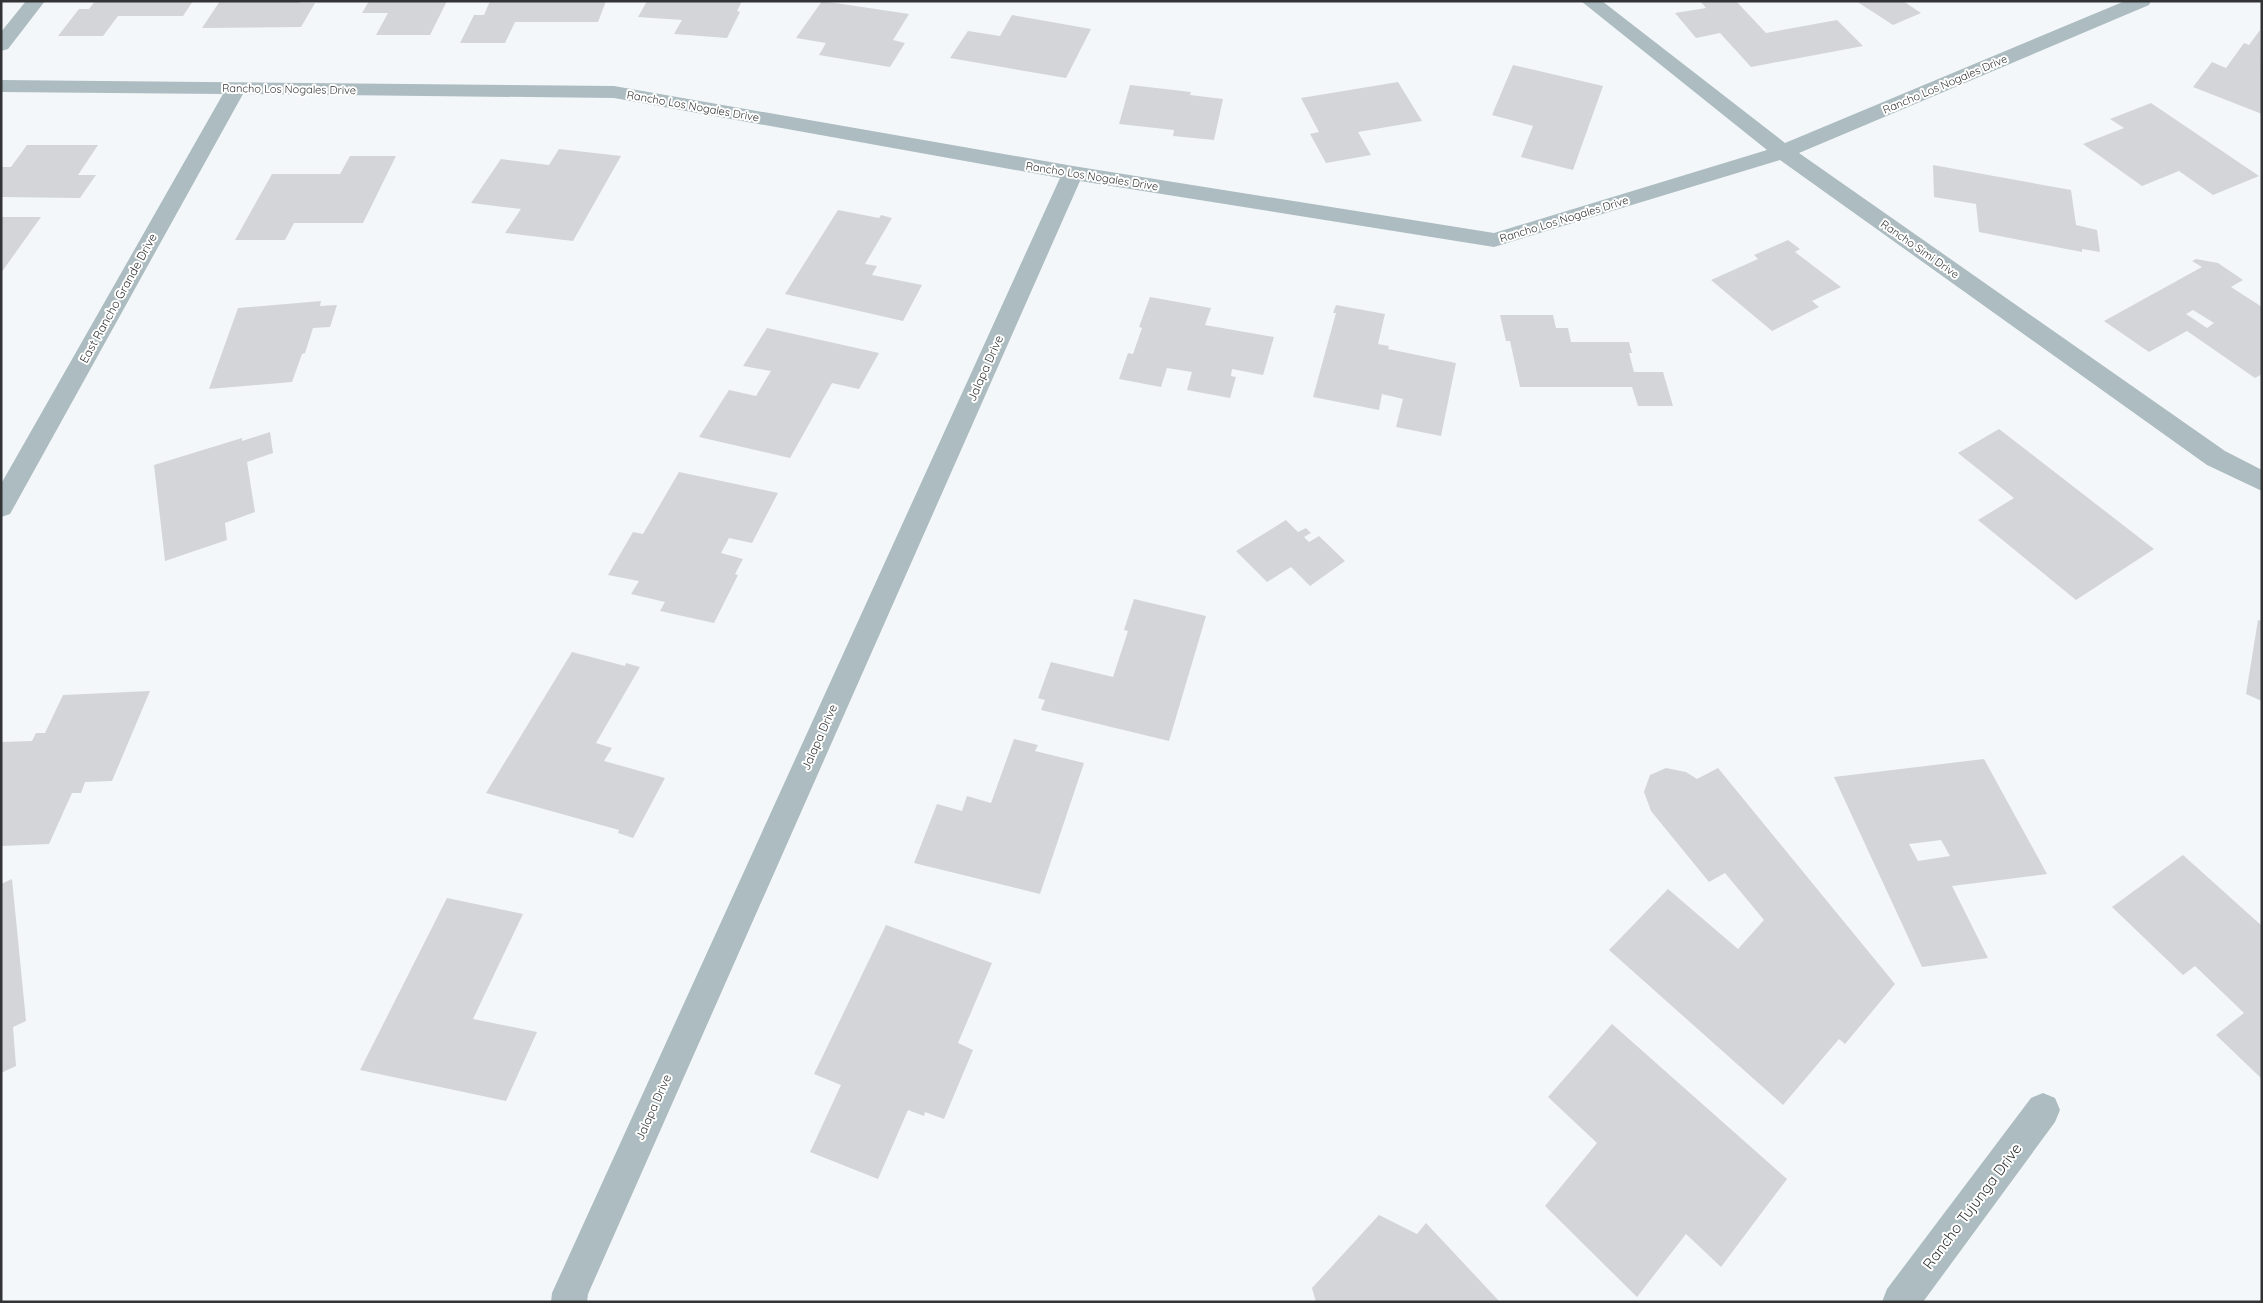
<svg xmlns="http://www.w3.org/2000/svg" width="2263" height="1303" font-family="Quicksand,sans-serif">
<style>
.building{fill:#d3d5d9;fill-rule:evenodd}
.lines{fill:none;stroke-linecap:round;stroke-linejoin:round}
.minor{fill:#acbcc0;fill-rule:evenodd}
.labels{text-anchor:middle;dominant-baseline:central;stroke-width:4;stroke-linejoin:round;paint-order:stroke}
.far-street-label{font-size:11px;fill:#323334;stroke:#fff}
.street-label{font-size:12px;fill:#323334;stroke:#fff}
.near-street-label{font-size:15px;fill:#323334;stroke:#fff}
</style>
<rect width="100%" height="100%" fill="#f3f7fa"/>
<path class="building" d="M95,1h98l-10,15h-65l-15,20h-45l21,-27h10z
M220,1h81l-1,2h15l-14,24 -99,1z
M369,1h78l-17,34h-54l12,-22h-26z
M490,1h116l-8,21h-83l-10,21h-45l14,-28h10z
M647,1h95l-5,10 3,1 -13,26 -53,-4 8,-14 -44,-3z
M822,1l87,13 -16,26 12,3 -15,24 -71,-12 7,-12 -30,-5z
M1700,1h36l30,32 71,-13 26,26 -112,21 -31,-34 -24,5 -21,-25 31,-5z
M1856,1h47l18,12 -28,12z
M1012,15l79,14 -25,49 -116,-20 18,-27 32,5z
M2260,30l2,84 -69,-27 19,-25 14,6 18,-25 5,2z
M1513,65l90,21 -30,84 -52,-13 12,-31 -41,-11z
M1398,82l24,39 -64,11 13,23 -45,8 -16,-29 9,-2 -18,-34z
M1130,85l61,7 -1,3 33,4 -9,41 -41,-4 1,-6 -55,-6z
M2151,103l108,73 -46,19 -34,-24 -37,15 -59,-42 41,-16 -14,-9z
M27,145h71l-20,30h18l-16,23 -79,-1v-30h10z
M559,149l62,7 -48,85 -68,-8 16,-24 -50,-6 30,-44 48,6z
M350,156h46l-33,67h-69l-9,17h-50l37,-66h68z
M1933,165l138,25 5,35 21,5 3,22 -18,-3v3l-103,-20 -3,-28 -42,-7z
M838,210l41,8 2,-3 11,3 -27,46 12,2 -5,9 50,10 -19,36 -118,-27z
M1,217h40l-40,56z
M1788,240l12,9 -5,3 46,35 -29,14 7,6 -47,24 -61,-51 47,-21 -4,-4z
M2196,259l22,4 25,17 -12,7 31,20v67l-7,4 -68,-47 -38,21 -45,-31 98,-54 -10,-6zM2193,310l21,13 -7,5 -21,-14z
M1150,297l61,11 -6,17 69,12 -11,38 -31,-6 -1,7 5,1 -6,21 -43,-8 5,-18 -25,-4 -6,19 -42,-8 9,-26 5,1 9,-26 -3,-1z
M321,301l-1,5 17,-1 -7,22 -17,1 -8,25 -3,1 -10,28 -83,7 29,-81z
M1336,305l49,9 -7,30 11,2 -1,3 68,14 -15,73 -45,-9 7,-28 -21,-5 -3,16 -66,-13 23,-84h-3z
M1500,315h53l3,13h12l3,14h58l3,11h-3l5,19h29l10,34h-35l-6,-19h-112l-10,-46h-4z
M767,328l112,25 -20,36 -27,-6 -42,75 -91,-21 30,-47 27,6 15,-25 -28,-5z
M1999,429l155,120 -78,51 -98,-80 36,-22 -56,-45z
M270,432l3,21 -26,9 8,50 -30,11 2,17 -62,21 -11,-96 88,-27v3z
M679,472l99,21 -26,50 -23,-5 -8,15 22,6 -8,15 3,1 -24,48 -54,-12 5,-9 -34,-8 8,-13 -31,-6 25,-43 10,2z
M1286,520l12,12 8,-4 5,5 -7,4 5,5 10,-6 26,25 -35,25 -19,-19 -24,15 -31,-31z
M1134,599l72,17 -37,125 -128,-31 4,-10 -7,-2 13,-36 62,15 15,-46 -4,-1z
M2258,620l4,1v80l-16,-7z
M572,652l53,14 1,-3 14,4 -44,76 16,5 -8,13 61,17 -32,60 -15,-5 1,-3 -133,-37z
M150,691l-38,90 -27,1 -4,11h-9l-23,51 -48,2v-104l31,-1 4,-8h9l18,-38z
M1014,739l24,6 -3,6 49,12 -44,131 -126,-31 23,-59 25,7 5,-15 24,7z
M1984,759l63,115 -95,12 36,72 -66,9 -88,-190zM1941,840l9,16 -32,5 -9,-17z
M1666,768l20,4 11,7 21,-11 177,216 -50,60 -6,-5 -56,66 -174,-155 59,-61 70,60 26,-29 -39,-47 -16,9 -58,-71 -7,-19 6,-17z
M2183,855l79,71v153l-46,-44 28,-22 -49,-47 -12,9 -71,-68z
M12,879l14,142 -13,6 3,39 -15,7v-189z
M447,898l76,16 -50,105 64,13 -31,69 -146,-31z
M886,925l106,38 -34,80 15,7 -29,69 -19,-7 -1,4 -16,-6 -30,69 -68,-27 31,-67 -27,-11z
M1612,1024l175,155 -66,88 -35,-33 -49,63 -92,-91 52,-63 -49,-46z
M1379,1215l38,19 9,-11 74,79h-184l-4,-14z"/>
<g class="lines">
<path class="minor" d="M26,1h19l-37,48 -7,2v-19z
M1581,1h21l183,142 340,-142h26l-2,4 -350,148 426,298 37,19v21l-55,-26 -427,-305 -286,87 -414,-66 -492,1113 -1,8h-36l1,-9 508,-1115 -446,-80 -371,-4 -233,420 -9,3v-33l222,-390 -222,-2v-12l613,6 459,80 421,67 273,-83z
M2043,1093l12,5 5,12 -5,12 -132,180h-41l5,-13 144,-191z"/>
</g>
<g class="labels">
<g class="far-street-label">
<text transform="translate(1945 84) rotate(-23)">Rancho Los Nogales Drive</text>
<text transform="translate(289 89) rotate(1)">Rancho Los Nogales Drive</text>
<text transform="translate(693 106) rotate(10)">Rancho Los Nogales Drive</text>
<text transform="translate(1092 176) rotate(9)">Rancho Los Nogales Drive</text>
<text transform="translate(1564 219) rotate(-17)">Rancho Los Nogales Drive</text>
<text transform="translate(1920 249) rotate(35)">Rancho Simi Drive</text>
</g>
<g class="street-label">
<text transform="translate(118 298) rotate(-61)">East Rancho Grande Drive</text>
<text transform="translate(985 368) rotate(-66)">Jalapa Drive</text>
<text transform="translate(819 737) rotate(-66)">Jalapa Drive</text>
<text transform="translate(653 1107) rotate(-66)">Jalapa Drive</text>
</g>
<g class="near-street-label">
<text transform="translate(1972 1206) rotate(-53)">Rancho Tujunga Drive</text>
</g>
</g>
<rect width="2263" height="1303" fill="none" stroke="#323334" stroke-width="5"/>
</svg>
